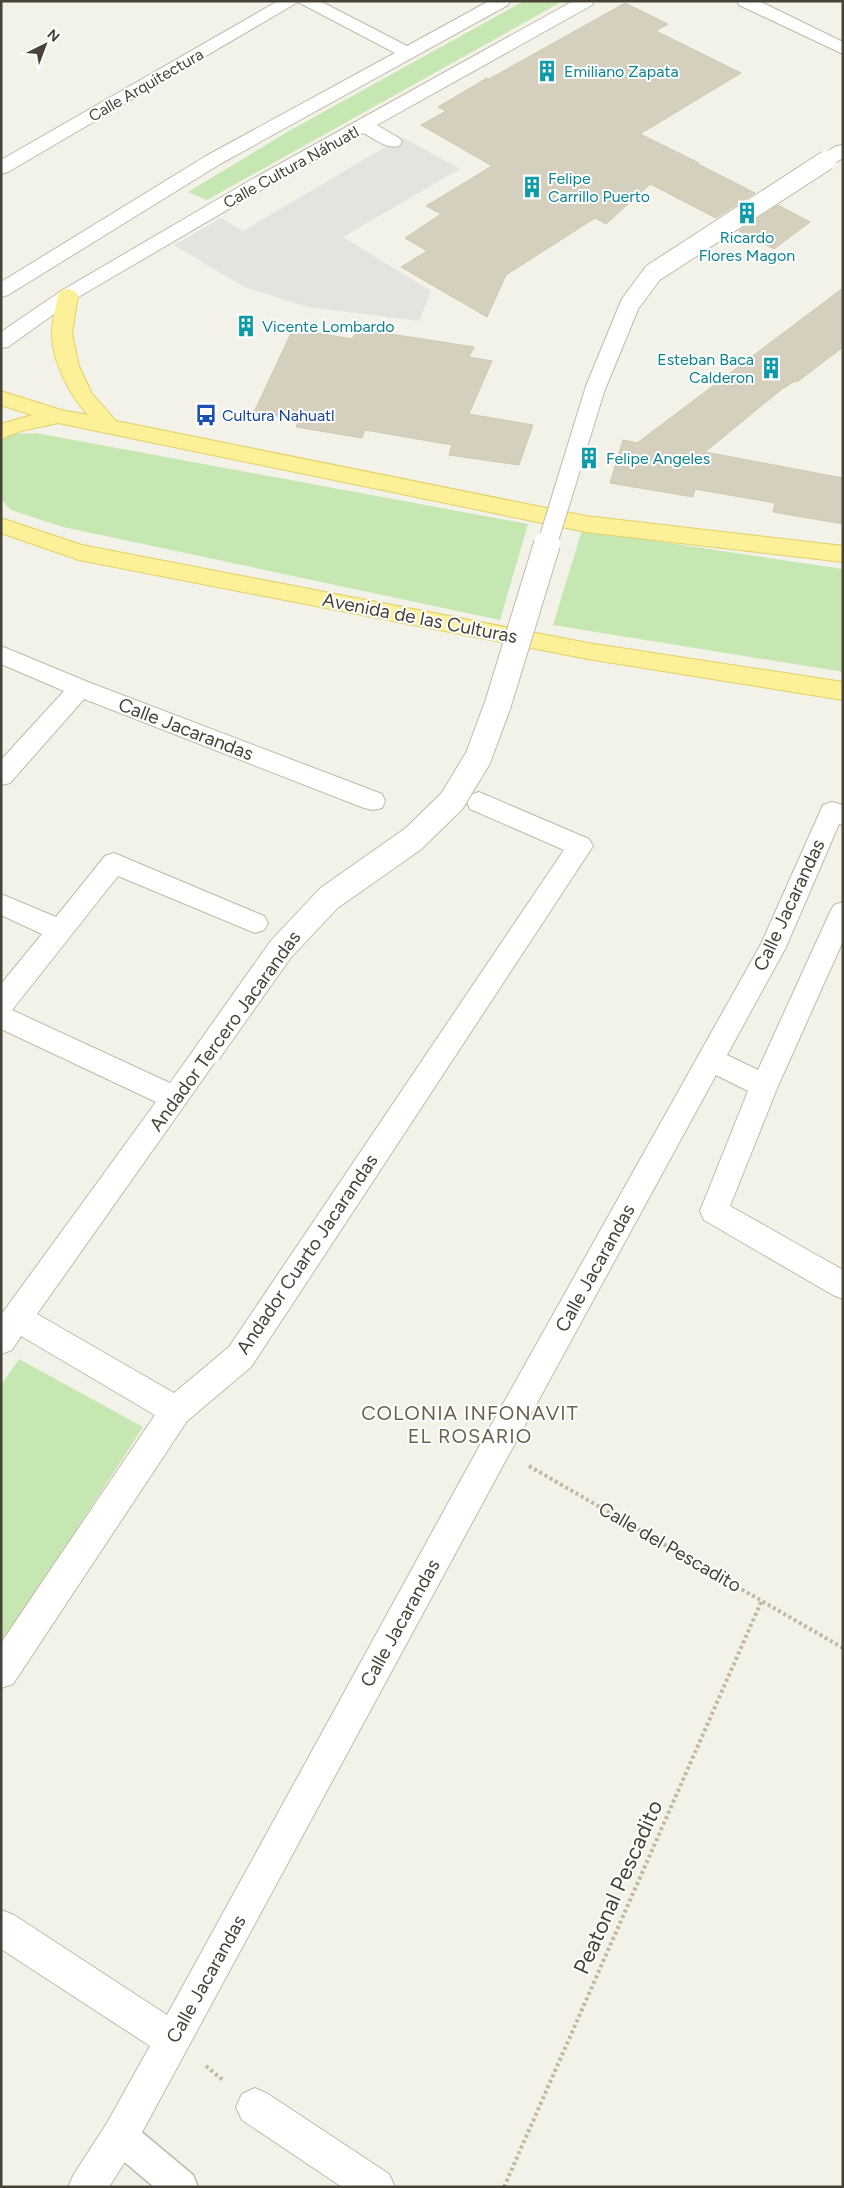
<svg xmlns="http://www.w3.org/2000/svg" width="844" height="2188" font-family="Figtree,sans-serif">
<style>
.green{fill:#c6e7b1}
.parking{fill:#e5e3df}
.building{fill:#d5cfbd;stroke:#d0c9b1}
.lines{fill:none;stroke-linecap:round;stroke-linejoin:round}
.service-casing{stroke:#bfbbaa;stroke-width:3}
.minor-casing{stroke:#bfbbaa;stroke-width:2}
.primary-casing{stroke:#e1d168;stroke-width:2}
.path{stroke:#c0b99c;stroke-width:4;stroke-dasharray:3 3;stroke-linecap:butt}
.service{fill:#fff;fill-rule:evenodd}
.minor{fill:#fff;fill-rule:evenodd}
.primary{fill:#fcf098;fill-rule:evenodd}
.minor-bridge-far1-casing{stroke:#bfbbaa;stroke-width:21;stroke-linecap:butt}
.minor-bridge-casing{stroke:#bfbbaa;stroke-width:28;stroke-linecap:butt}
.minor-bridge-far1{stroke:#fff;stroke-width:19}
.minor-bridge{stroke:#fff;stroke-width:26}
.labels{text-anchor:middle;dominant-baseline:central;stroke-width:4;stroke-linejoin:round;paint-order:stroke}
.far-culture-label{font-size:16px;fill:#0d838f;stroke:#fff;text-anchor:start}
.far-street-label{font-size:16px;fill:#474337;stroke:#fff}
.far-transit-label{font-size:16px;fill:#164399;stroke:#fff;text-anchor:start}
.street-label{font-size:19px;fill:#474337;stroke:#fff}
.neighbourhood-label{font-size:20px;letter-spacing:1px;fill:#69634e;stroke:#fff}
.near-street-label{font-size:22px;fill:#474337;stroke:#fff}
</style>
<rect width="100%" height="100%" fill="#f3f2e8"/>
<path class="green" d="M524,1h39l-356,199 -19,-8 101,-61z
M36,433l492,91 -28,96 -437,-93 -52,-17 -10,-11v-60l8,-5z
M582,530l261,39v103l-290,-47z
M19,1359l124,68 -142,219v-261z"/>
<path class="parking" d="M402,137l58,32 -117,68 88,54 -12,30 -111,-14 -35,-11 -29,-9 -70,-42 47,-27 22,13z"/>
<path class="building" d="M625,3l43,21 -12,7 85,42 -101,61 59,29 -1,1 57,29 -39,25 -66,-34 -44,40 -11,-6 -89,57 -19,42 -86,-50 26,-16 -22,-13 36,-24 -15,-8 66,-40 -71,-41 25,-14 -8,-4 49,-29 2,1z
M778,205l32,17 -36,27 -35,-18z
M843,288v59l-46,35 -2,-1 -13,8 -77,63 138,26v46l-70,-12 2,-9 -80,-14 -2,8 -83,-14 13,-43 14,3z
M293,329l59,10 6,-10 116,18 -5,10 23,4 -23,53 64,11 -14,40 -70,-10 3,-10 -87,-15 -3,8 -66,-11 3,-7 -45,-8z"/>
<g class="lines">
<g class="service-casing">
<path id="service" d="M120,2119l12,5 61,51 5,12h-44l-46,-39 -5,-12 5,-12z"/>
</g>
<g class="minor-casing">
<path id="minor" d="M278,1h42l87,45 82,-45h21l-2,4 -288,159 -212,131 -7,2v-15l205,-126 189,-103 -97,-51 -290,170 -7,2v-14z
M573,1h21l-2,4 -215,120 22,13 3,4 -3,4c-13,3 -24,-7 -36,-13l-100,56 -188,110 -67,48 -7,1v-16l60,-41 188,-110z
M737,1h22l84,41v12l-104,-49z
M843,145v13c-8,5 -13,8 -23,6l-2,-4 2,-4 16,-10z
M1,646l87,36 294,112 3,7 -3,7 -9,2 -9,-2 -280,-109 -74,84 -9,2v-25l63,-69 -63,-27z
M479,792l110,47 4,7 -342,521 -64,54 -174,263 -12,4v-45l154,-228 -134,-79 -9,14 -11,4v-39l155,-213 -155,-73v-45l41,-50 -41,-19v-21l55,23 49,-61 9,-3 150,63 4,7 -4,7 -9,3 -137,-57 -106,134 158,73 28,-39 10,-3 10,3 4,8 -185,262 137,79 55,-46 335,-497 -94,-41 -3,-7 3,-7z
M832,802l11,3v20l-4,-1 -53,123 -59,108 31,15 72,-158 4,-7 9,-3v39l-65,145 -48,120 113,64v29l-10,-4 -129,-75 -4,-9 48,-120 -32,-16 -209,383 -374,691 -24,38h-41l6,-13 33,-51 43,-77 -149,-97v-39l13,5 153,100 318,-579 276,-492 62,-139z
M255,2088l13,6 121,80 6,13h-53l-100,-67 -6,-13 6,-13z"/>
</g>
<g class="primary-casing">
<path id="primary" d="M68,289l7,2 3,4 -6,39 7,32 13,28 24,27 470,95 257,30v16l-257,-30 -528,-109 -37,8 -20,8v-15l31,-9 -31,-10v-14l60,19 27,5c-18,-20 -36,-53 -36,-81 0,-13 4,-27 6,-39l3,-4z
M1,518l81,27 506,98 255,39v18l-255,-41 -509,-99 -78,-27z"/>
</g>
<path class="path" d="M529,1466l314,182
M206,2066l18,15
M504,2187l258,-587"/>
<use href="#service" class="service"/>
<use href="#minor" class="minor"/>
<use href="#primary" class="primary"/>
<g class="minor-bridge-far1-casing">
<path id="minor-bridge-far1" d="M547,545l48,-156 35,-85 23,-31 174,-113"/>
</g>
<g class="minor-bridge-casing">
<path id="minor-bridge" d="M208,1052l73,-103 48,-51 84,-59 39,-38 26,-43 20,-54 49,-160"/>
</g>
<use href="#minor-bridge-far1" class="minor-bridge-far1"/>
<use href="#minor-bridge" class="minor-bridge"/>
</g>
<defs>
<g id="building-bare" transform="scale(1.725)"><path d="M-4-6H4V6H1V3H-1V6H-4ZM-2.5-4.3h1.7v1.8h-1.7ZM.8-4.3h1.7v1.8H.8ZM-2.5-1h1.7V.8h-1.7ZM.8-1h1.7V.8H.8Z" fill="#0f9aa8" stroke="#fff" stroke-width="2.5" paint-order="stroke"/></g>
<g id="bus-bare" transform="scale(1.725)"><path d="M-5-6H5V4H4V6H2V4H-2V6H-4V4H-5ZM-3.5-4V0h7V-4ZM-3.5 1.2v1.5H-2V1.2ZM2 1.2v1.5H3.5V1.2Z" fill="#1a4fb4" stroke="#fff" stroke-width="2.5" paint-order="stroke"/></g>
</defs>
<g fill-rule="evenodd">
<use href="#building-bare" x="547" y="71"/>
<use href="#building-bare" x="532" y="187"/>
<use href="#building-bare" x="747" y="213"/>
<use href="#building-bare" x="246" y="326"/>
<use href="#building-bare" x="771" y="368"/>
<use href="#bus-bare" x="206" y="415"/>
<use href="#building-bare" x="589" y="458"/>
</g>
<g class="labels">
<g class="far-culture-label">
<text x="564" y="71">Emiliano Zapata</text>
<text x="548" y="178">Felipe<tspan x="548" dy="18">Carrillo Puerto</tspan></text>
<text x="747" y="237" text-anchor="middle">Ricardo<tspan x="747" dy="18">Flores Magon</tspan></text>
<text x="262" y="326">Vicente Lombardo</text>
<text x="754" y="359" text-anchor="end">Esteban Baca<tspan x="754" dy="18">Calderon</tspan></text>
<text x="606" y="458">Felipe Angeles</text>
</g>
<g class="far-street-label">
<text transform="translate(146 85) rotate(-30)">Calle Arquitectura</text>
<text transform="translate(291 167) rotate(-29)">Calle Cultura Náhuatl</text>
</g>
<g class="far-transit-label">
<text x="222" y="415">Cultura Nahuatl</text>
</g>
<g class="street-label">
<text transform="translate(420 618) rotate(11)">Avenida de las Culturas</text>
<text transform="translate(186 729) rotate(21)">Calle Jacarandas</text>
<text transform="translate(789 905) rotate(-65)">Calle Jacarandas</text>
<text transform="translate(225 1031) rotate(-54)">Andador Tercero Jacarandas</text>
<text transform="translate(307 1254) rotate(-56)">Andador Cuarto Jacarandas</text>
<text transform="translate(595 1268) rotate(-61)">Calle Jacarandas</text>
<text transform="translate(670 1547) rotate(30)">Calle del Pescadito</text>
<text transform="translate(400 1623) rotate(-61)">Calle Jacarandas</text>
<text transform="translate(206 1979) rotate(-61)">Calle Jacarandas</text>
</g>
<g class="neighbourhood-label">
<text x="470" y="1413">COLONIA INFONAVIT<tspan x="470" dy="23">EL ROSARIO</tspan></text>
</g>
<g class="near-street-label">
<text transform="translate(618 1887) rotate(-66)">Peatonal Pescadito</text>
</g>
</g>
<rect width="844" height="2188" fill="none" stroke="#474337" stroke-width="5"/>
<g transform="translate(45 45) rotate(42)" stroke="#ffffff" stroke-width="4" paint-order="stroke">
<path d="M0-4L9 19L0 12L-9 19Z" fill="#474337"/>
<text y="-8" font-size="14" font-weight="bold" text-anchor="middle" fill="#474337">N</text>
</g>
</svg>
